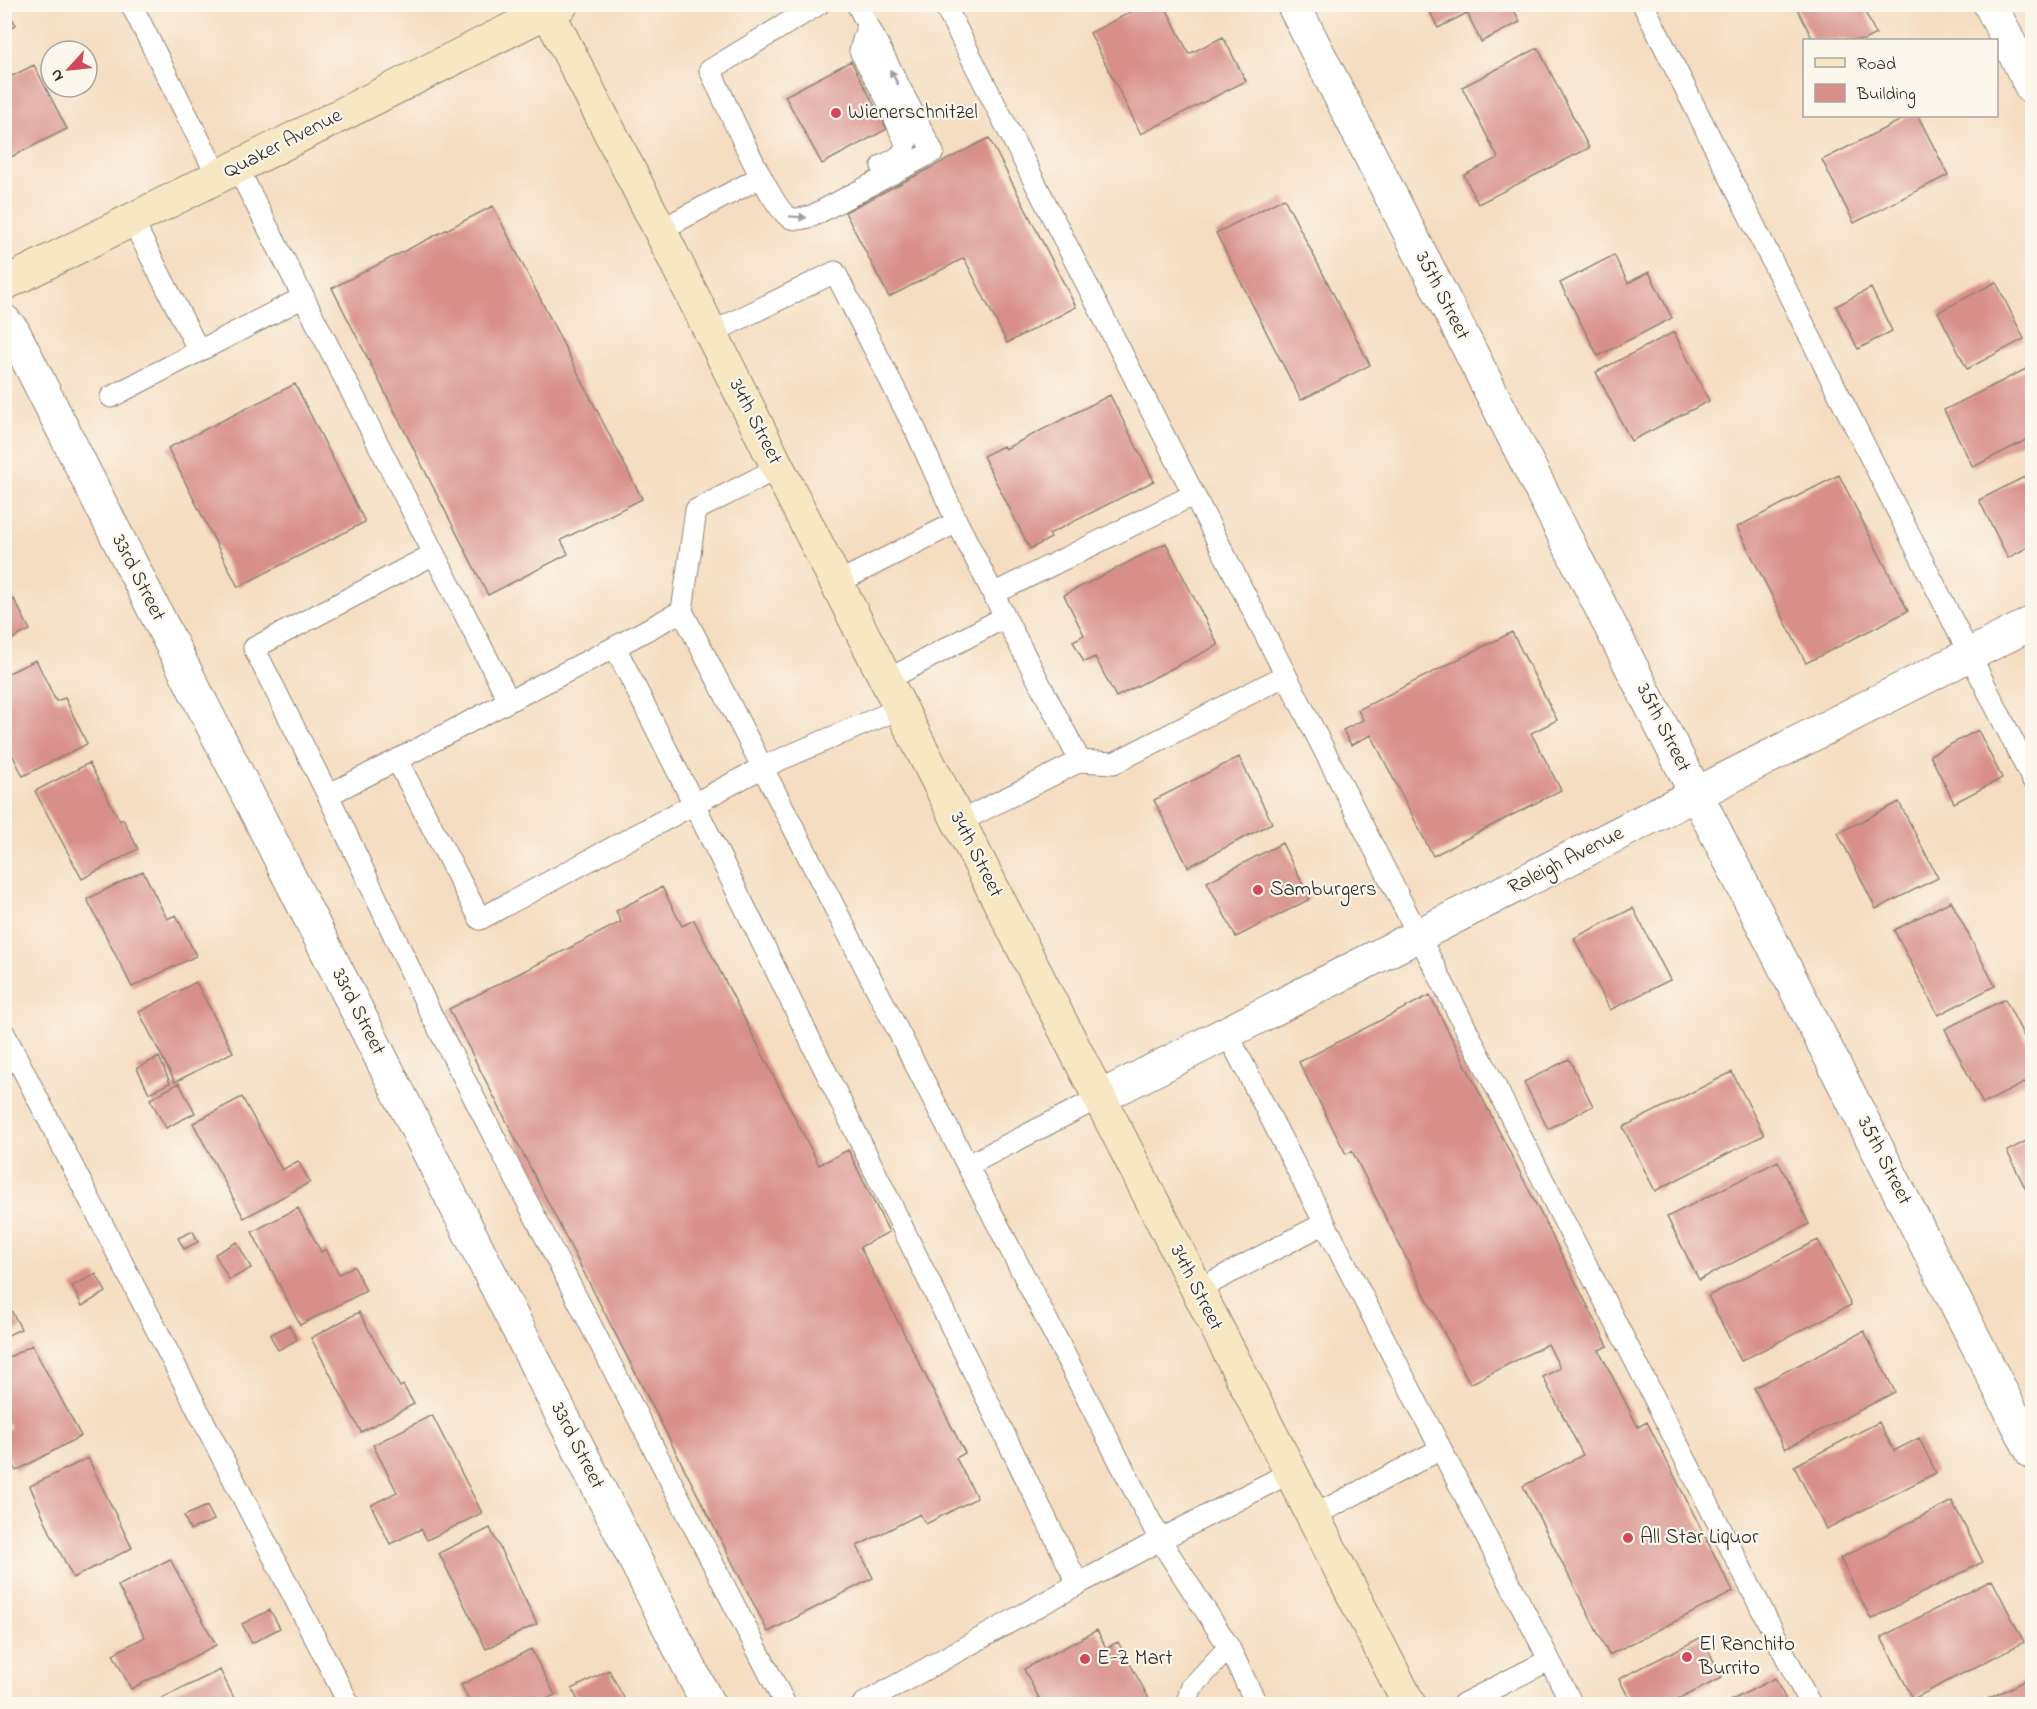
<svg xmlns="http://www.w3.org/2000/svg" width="2037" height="1709" font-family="'Indie Flower',sans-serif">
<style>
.building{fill:#d88f8a}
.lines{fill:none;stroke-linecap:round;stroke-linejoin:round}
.service-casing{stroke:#908476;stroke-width:23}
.minor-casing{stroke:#908476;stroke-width:35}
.secondary-casing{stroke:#908476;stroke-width:35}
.service{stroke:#fff;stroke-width:21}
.minor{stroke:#fff;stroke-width:33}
.secondary{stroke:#f7e8c3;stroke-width:33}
.oneway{fill:#a0a0a0}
.poi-dot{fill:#d1495b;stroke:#fbf7ec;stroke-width:2}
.labels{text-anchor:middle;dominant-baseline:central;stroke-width:4.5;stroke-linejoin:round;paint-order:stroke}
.poi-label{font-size:21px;fill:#2b2b2b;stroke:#fbf7ec;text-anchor:start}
.street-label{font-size:21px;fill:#2b2b2b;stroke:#fbf7ec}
</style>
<rect width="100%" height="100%" fill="#fbf7ec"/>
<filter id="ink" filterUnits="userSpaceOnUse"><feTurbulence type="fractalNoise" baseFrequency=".0167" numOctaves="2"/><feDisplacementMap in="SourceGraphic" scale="12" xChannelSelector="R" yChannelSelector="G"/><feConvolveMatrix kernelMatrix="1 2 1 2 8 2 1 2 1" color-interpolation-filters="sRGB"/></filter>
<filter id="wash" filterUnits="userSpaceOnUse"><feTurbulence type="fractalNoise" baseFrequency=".008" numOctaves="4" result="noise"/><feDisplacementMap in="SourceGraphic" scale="24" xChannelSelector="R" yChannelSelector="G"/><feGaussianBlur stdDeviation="1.35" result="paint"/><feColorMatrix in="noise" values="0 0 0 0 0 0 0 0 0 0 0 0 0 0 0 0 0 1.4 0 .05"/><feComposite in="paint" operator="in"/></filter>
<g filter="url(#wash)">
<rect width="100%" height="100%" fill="#f5ddc1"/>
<g id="blocks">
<path class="building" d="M4,4l12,21 -12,6z
M1146,4h18l25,50 34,-17 23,44 -105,53 -51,-101z
M1426,4h85l9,18 -39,20 -14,-29 -29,15z
M1795,4h66l15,30 -12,6h-51z
M1538,48l51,100 -111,56 -14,-29 34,-17 -36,-71z
M851,61l36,68 -65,35 -37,-68z
M34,65l33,64 -56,28 -7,-11v-66z
M1909,116h9l30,59 -94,48 -32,-63z
M989,138l87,169 -69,36 -43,-85 -75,39 -44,-85z
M1284,198l86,167 -69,35 -85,-167z
M493,206l149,293 -81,41 7,14 -80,41 -156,-307z
M1614,255l14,28 21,-11 23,46 -74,38 -38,-73z
M1996,282l28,57 -57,30 -29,-57z
M1871,288l21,43 -34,18 -22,-43z
M1674,332l35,69 -78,40 -35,-69z
M2032,366v71l-59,30 -29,-57z
M295,384l70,138 -127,65 -70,-139z
M1110,395l44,86 -105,53 2,4 -21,11 -47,-93 20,-10 2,3z
M2032,473v72l-24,13 -29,-58z
M1839,475l69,136 -102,52 -69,-136z
M1166,543l52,102 -102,52 -21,-40 -11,5 -11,-21 11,-6 -20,-40z
M4,593l5,9 5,-3 16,31 -26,13z
M1512,632l45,88 -26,13 30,57 -128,66 -62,-121 -20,10 -8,-15 20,-10 -5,-10z
M36,660l20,41 9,-3 22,46 -64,32 -19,-38v-63z
M1978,730l24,48 -48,25 -24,-48z
M1239,757l33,66 -84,44 -34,-67z
M89,763l31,58 3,-2 15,30 -56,30 -47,-88z
M1899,802l39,76 -62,31 -38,-76z
M1282,843l28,56 -74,38 -29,-55z
M143,871l24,48 9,-4 20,41 -64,31 -45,-88z
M662,887l20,39 12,-6 125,245 29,-15 41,82 -29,15 105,206 -9,5 21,40 -51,26 -6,-10 -63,32 16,32 -105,54 -319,-623 172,-87 -5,-11z
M1951,901l44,85 -57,29 -44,-85z
M1633,908l37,72 -60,30 -36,-72z
M196,982l37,70 -58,30 -36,-70z
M1430,995l178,351 -9,4 39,77 9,-5 86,170 -124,63 -86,-169 60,-31 -40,-78 17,-9 -12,-24 -78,40 -118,-233 -6,3 -47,-92z
M2005,999l27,53v27l-49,25 -38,-75z
M159,1057l11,26 -21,10 -12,-25z
M1569,1059l24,47 -45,23 -24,-47z
M1732,1072l32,63 -109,56 -32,-64z
M179,1083l16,30 -29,15 -16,-29z
M242,1097l40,73 16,-9 12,21 -66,36 -51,-95z
M2032,1138v64l-25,-51z
M1778,1161l31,63 -110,56 -32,-63z
M298,1208l23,44 5,-3 13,25 15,-8 12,25 -66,34 -48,-93z
M193,1231l5,11 -14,7 -6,-11z
M1818,1240l33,65 -110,56 -33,-65z
M237,1242l14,26 -22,12 -14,-26z
M96,1274l10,18 -24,14 -10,-20z
M4,1297l17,32 -17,8z
M359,1312l41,75 3,-2 11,19 -53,28 -50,-94z
M289,1325l8,15 -19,10 -8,-15z
M1864,1331l31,61 -110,57 -31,-61z
M32,1345l49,91 -65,35 -12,-22 3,-6 -3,-10 6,-5 -6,-10v-58z
M432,1415l50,98 -55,27 -6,-11 -31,15 -19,-39 26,-13 -24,-47z
M1879,1422l15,29 25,-13 17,35 -110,56 -32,-63z
M88,1458l44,90 -59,30 -23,-46 -20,-46z
M1952,1501l31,61 -112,57 -31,-61z
M207,1506l7,14 -24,10 -6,-14z
M490,1528l47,96 -51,25 -47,-96z
M170,1559l46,86 -85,44 -18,-35 32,-17 -27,-51z
M1992,1580l32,62 -111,57 -32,-62z
M270,1610l10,18 -28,15 -10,-19z
M1097,1630l9,18 12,-6 34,62h-110l-18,-35z
M1702,1637l20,41 -53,26h-37l-13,-25z
M531,1649l24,46 -19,9h-65l-10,-19z
M220,1670l17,34h-87z
M609,1670l18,34h-47l-8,-15z
M2032,1677v27h-54z
M1775,1678l13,26h-64z"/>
</g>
</g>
<g filter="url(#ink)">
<use href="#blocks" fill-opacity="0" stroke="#908476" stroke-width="1.5"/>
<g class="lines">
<g class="service-casing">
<path id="service" d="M131,4l87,173
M819,4l-109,66c12,24 61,139 79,147 7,4 16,1 23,-1l121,-64 -76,-148
M944,4l866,1700
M1643,4l389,775
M867,26l-7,25 27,49 19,44c-1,12 -14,17 -24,22
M237,167l272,534 106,-54 67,-36 478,929 69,107 26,54 -1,3
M132,220l67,131 105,-54
M660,230l101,-53
M711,333l124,-61 81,159 41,91
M111,397l88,-46
M434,554l-180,94 74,147 69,-35 83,159 283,-152 138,-59
M837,583l120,-61 48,95
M993,594l200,-99
M682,611l14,-101 82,-42
M615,647l79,157 384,780 82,-44 131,-68
M887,680l118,-63 75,144
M397,760l112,-59
M328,795l101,215 356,694
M959,822l121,-61 34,2 172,-88
M4,1033l345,671
M1227,1033l345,671
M968,1165l131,-67
M1197,1290l128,-67
M1313,1516l128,-67
M863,1704l215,-120
M1187,1704l4,-16 38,-41
M1463,1704l86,-44"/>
</g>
<g class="minor-casing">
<path id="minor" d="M1293,4l739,1448
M1990,4l42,84
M4,321l9,10 695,1373
M1099,1098l933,-475"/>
</g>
<g class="secondary-casing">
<path id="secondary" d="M544,4l116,226 118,238 631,1236
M4,284l558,-280"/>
</g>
<use href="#service" class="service"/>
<use href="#minor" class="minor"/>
<use href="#secondary" class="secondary"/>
</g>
<defs><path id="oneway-solid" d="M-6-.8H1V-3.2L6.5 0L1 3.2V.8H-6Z" transform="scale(1.5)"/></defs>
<g class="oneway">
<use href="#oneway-solid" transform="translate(894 77) rotate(-118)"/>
<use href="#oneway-solid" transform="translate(798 217) rotate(4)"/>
</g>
</g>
<g class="poi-dot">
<circle cx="836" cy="113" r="6"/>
<circle cx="1258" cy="890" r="6"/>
<circle cx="1628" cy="1538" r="6"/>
<circle cx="1687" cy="1657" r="6"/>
<circle cx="1085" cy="1659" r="6"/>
</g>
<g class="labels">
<g class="poi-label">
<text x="848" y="113">Wienerschnitzel</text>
<text x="1270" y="890">Samburgers</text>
<text x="1640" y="1538">All Star Liquor</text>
<text x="1699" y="1645">El Ranchito<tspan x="1699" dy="24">Burrito</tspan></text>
<text x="1097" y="1659">E-Z Mart</text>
</g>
<g class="street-label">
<text transform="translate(283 144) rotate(-27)">Quaker Avenue</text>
<text transform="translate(1442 296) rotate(63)">35th Street</text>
<text transform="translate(755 422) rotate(63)">34th Street</text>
<text transform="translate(138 578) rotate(63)">33rd Street</text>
<text transform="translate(1663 728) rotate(63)">35th Street</text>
<text transform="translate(976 855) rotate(63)">34th Street</text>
<text transform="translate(1566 861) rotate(-27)">Raleigh Avenue</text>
<text transform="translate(358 1012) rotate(63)">33rd Street</text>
<text transform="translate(1884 1161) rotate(63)">35th Street</text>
<text transform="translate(1196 1288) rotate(63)">34th Street</text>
<text transform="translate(577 1446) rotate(63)">33rd Street</text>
</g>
</g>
<rect width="2037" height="1709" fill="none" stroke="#fbf7ec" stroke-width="24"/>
<rect x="1803" y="39" width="195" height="78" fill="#fbf7ec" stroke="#a8a59f" stroke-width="1.5"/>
<rect x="1815" y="58" width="30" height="9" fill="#f7e8c3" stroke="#a8a59f" stroke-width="1.5"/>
<text x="1857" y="69" font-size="18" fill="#2b2b2b">Road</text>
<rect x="1815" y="84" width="30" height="18" fill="#d88f8a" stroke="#a8a59f" stroke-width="1.5"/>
<text x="1857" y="99" font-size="18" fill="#2b2b2b">Building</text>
<g transform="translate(69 69) rotate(243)"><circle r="28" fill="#fbf7ec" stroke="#a8a59f" stroke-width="1.5"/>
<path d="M0-4.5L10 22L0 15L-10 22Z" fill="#d1495b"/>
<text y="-9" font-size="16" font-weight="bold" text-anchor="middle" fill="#2b2b2b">N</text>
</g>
</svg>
